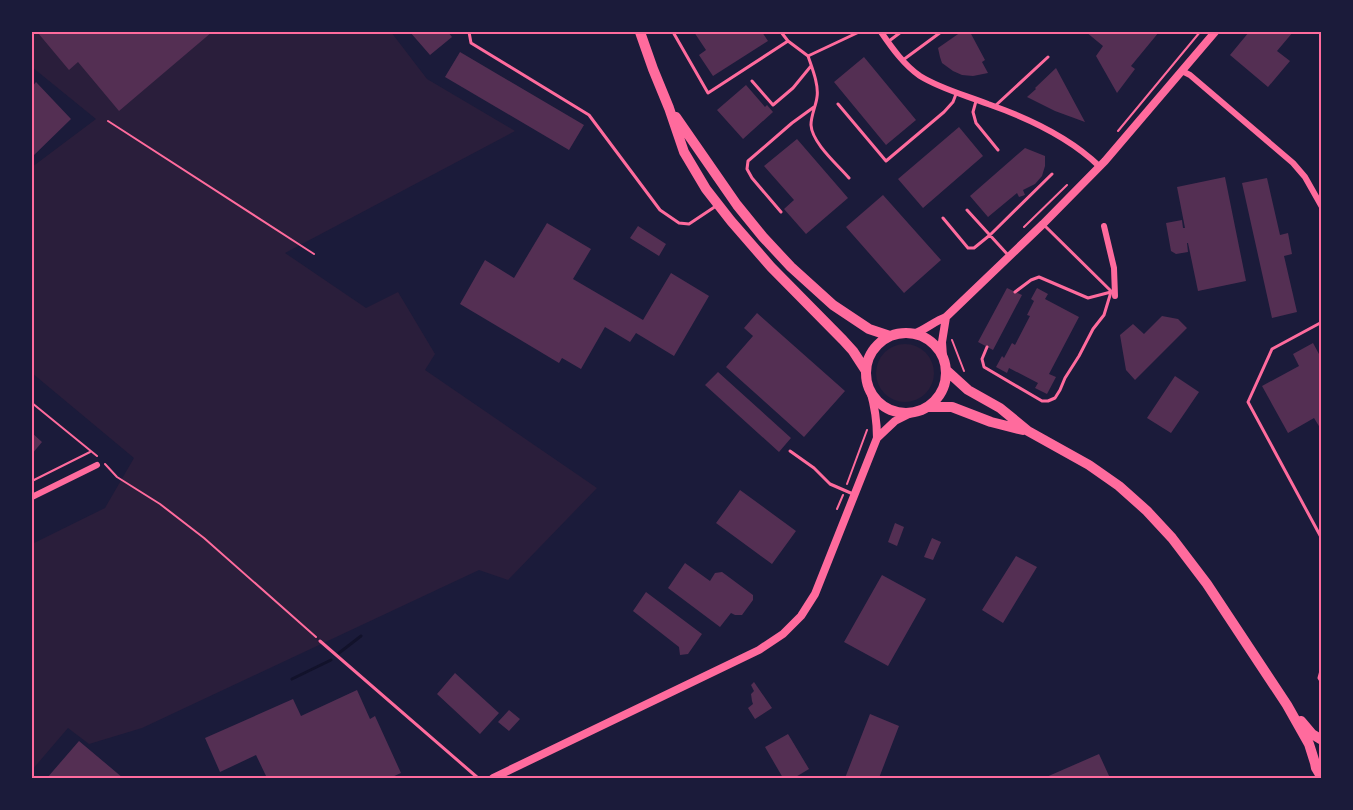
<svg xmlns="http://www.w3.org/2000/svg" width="1353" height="810" font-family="Commissioner,sans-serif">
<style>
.green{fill:#2a1e3b}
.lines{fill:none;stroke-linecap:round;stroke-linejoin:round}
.stream{stroke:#12122b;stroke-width:3}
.building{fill:#542f53}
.path{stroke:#ff6b9d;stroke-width:2}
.service{stroke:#ff6b9d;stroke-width:3}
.minor{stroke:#ff6b9d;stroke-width:6}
.tertiary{stroke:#ff6b9d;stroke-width:8}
.primary{stroke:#ff6b9d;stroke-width:10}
.neatline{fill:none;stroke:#ff6b9d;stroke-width:2}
</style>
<rect width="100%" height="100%" fill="#1b1b3a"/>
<path class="green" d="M32,32h359l36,47 88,52 -230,122 81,55 32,-16 37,62 -10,16 172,118 -89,92 -29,-10 -337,158 -53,16 -21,-16 -36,42v-226l73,-36 29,-50 -102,-85v-206l64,-48 -64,-52z
M876 373a29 29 0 1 1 58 0a29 29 0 1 1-58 0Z"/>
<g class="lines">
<path class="stream" d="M339,653l22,-17
M292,679l39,-19"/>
</g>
<path class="building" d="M40,32h172l-93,79 -41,-49 -9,8 -31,-37z
M410,32h38l4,5 -22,18z
M694,32h68l6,9 -55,35 -14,-21 7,-5z
M961,32h9l15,28 -3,2 6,11 -15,3 -11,-1 -9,-4 -11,-8 -2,-6 -2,-9z
M1086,32h73l-28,34 4,3 -18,24 -21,-37 7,-10z
M1249,32h44l-16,19 13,10 -22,26 -38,-32z
M460,52l124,73 -15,25 -124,-73z
M864,57l52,63 -30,25 -52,-63z
M1056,68l29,54 -30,-11 -28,-14 9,-8 -1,-1z
M36,82l35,37 -39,38v-70z
M746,85l19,22 2,-2 6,7 -30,27 -26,-29z
M959,127l24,29 -60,52 -25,-29z
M797,139l51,59 -42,36 -22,-25 10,-9 -30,-34z
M1025,148l20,8v10l-3,10 -7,8 -12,6 2,5 -6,2 -2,-4 -29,24 -18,-21z
M1225,177l21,104 -48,10 -10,-48h-1l1,9 -12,2 -5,-3 -5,-28 16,-3 1,8h2l-8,-41z
M1267,178l13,57 8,-2 4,21 -8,2 13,56 -25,6 -30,-135z
M883,195l58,65 -37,33 -58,-66z
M547,223l44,26 -18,30 70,41 28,-47 38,23 -35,60 -38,-23 -6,9 -25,-15 -24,42 -19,-11 -3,5 -99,-59 25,-44 29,18z
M638,226l28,18 -7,12 -29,-18z
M1007,288l15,7 -29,55 -15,-8z
M1037,288l11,6 -3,5 34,18 -30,57 7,3 -9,17 -12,-6 3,-5 -29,-15 -2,5 -11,-6 6,-11 2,2 8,-15 3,2 15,-29 -3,-1 7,-14 -3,-2z
M757,313l88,78 -41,46 -78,-70 27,-31 -9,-8z
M1162,316l16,3 9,9 -52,52 -9,-10 -6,-35 13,-11 11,10z
M1313,343l6,11 3,-1v78l-8,-13 -26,15 -26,-47 37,-20 -6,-12z
M718,372l73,66 -12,14 -74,-67z
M1175,376l24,16 -28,41 -24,-15z
M32,433l10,9 -10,12z
M740,490l56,41 -24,33 -56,-41z
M895,523l9,4 -7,19 -9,-4z
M932,538l9,4 -8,18 -9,-3z
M1016,556l21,11 -34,56 -21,-13z
M685,563l25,18 5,-8 7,-1 31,23v5l-11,15h-7l-4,-2 -11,14 -52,-39z
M882,575l44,24 -38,67 -44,-24z
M646,592l56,42 -14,20 -8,1 -1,-8 -46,-36z
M455,673l44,40 -19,21 -43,-40z
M754,682l18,26 -17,11 -7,-11 5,-4 -1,-3 -1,-7 3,-3 -3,-6z
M357,690l13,29 5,-3 26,57 -11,5h-123l-11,-23 -36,17 -15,-34 88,-39 8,17z
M509,710l11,9 -11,12 -11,-9z
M870,714l29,12 -20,52h-34z
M788,734l21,35 -15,9h-11l-18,-31z
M79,741l44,37h-76z
M1099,754l11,24h-66z"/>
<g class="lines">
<path class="path" d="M108,121l206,133
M1118,131l82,-99
M1024,227l43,-42
M952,340l12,31
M32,403l65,53
M105,464l12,13 43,27 44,34 112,99
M32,481l58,-29
M847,484l20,-54
M837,509l6,-14"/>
<path class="service" d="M469,32l2,11 118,72 71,95 19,13 10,1 27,-18
M673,32l35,61 80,-52
M781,32l7,9 20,15 51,-24
M889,41l12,-9
M808,56c4,12 11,29 9,41 -1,9 -6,18 -6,28 1,18 27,40 38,53
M903,60l38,-28
M752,81l21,24 20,-17 18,-22
M976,101l-3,11 3,11 22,27
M838,104l48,57 58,-49 9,-10 3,-8
M995,106l53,-49
M967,210l41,45
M781,212l-29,-34 -5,-9 1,-8 44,-38 22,-16
M943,218l25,30h6l16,-13 62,-61
M1044,225l68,67
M1015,292l16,-12 8,-3 49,21 23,-6
M1322,322l-50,27 -24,53 74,137
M987,347l-5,12 2,8 58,34h6l7,-3 5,-8 5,-12 14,-22 14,-27 11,-14 7,-23
M790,451l24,17 16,16 23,10
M320,641l158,137
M1322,667l-3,11 3,5"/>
<path class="minor" d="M881,32c11,16 23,33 39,44 21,13 45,19 68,28 40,14 81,33 111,62
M1182,71l8,4 103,88 12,14 17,30
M1104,226l10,42 1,28
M32,497l65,-32"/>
<path class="tertiary" d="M914,334c12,-5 21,-13 32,-17l97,-93 62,-63 110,-129
M943,357l-1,-15 4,-25
M877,438l18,-17 16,-8
M493,778l266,-128 24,-16 18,-18 14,-22 62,-156c0,-17 -2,-31 -7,-48"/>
<path class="primary" d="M640,32l13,37 16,39 15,44 22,37 25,32 40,46 72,73 10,11 13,20
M676,117l61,88 26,32 28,30 42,38 36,24 21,7
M866 373a40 40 0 1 1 80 0a40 40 0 1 1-80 0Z
M946,370l22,20 32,18 28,23 61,34 30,21 28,25 25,27 35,46 80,121 22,39 6,19 1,5 6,10
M928,407h24l39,15 32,8
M1301,721l11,13 10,6"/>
</g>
<rect width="1353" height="810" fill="none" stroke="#1b1b3a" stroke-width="66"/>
<rect x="33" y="33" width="1287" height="744" class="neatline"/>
</svg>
